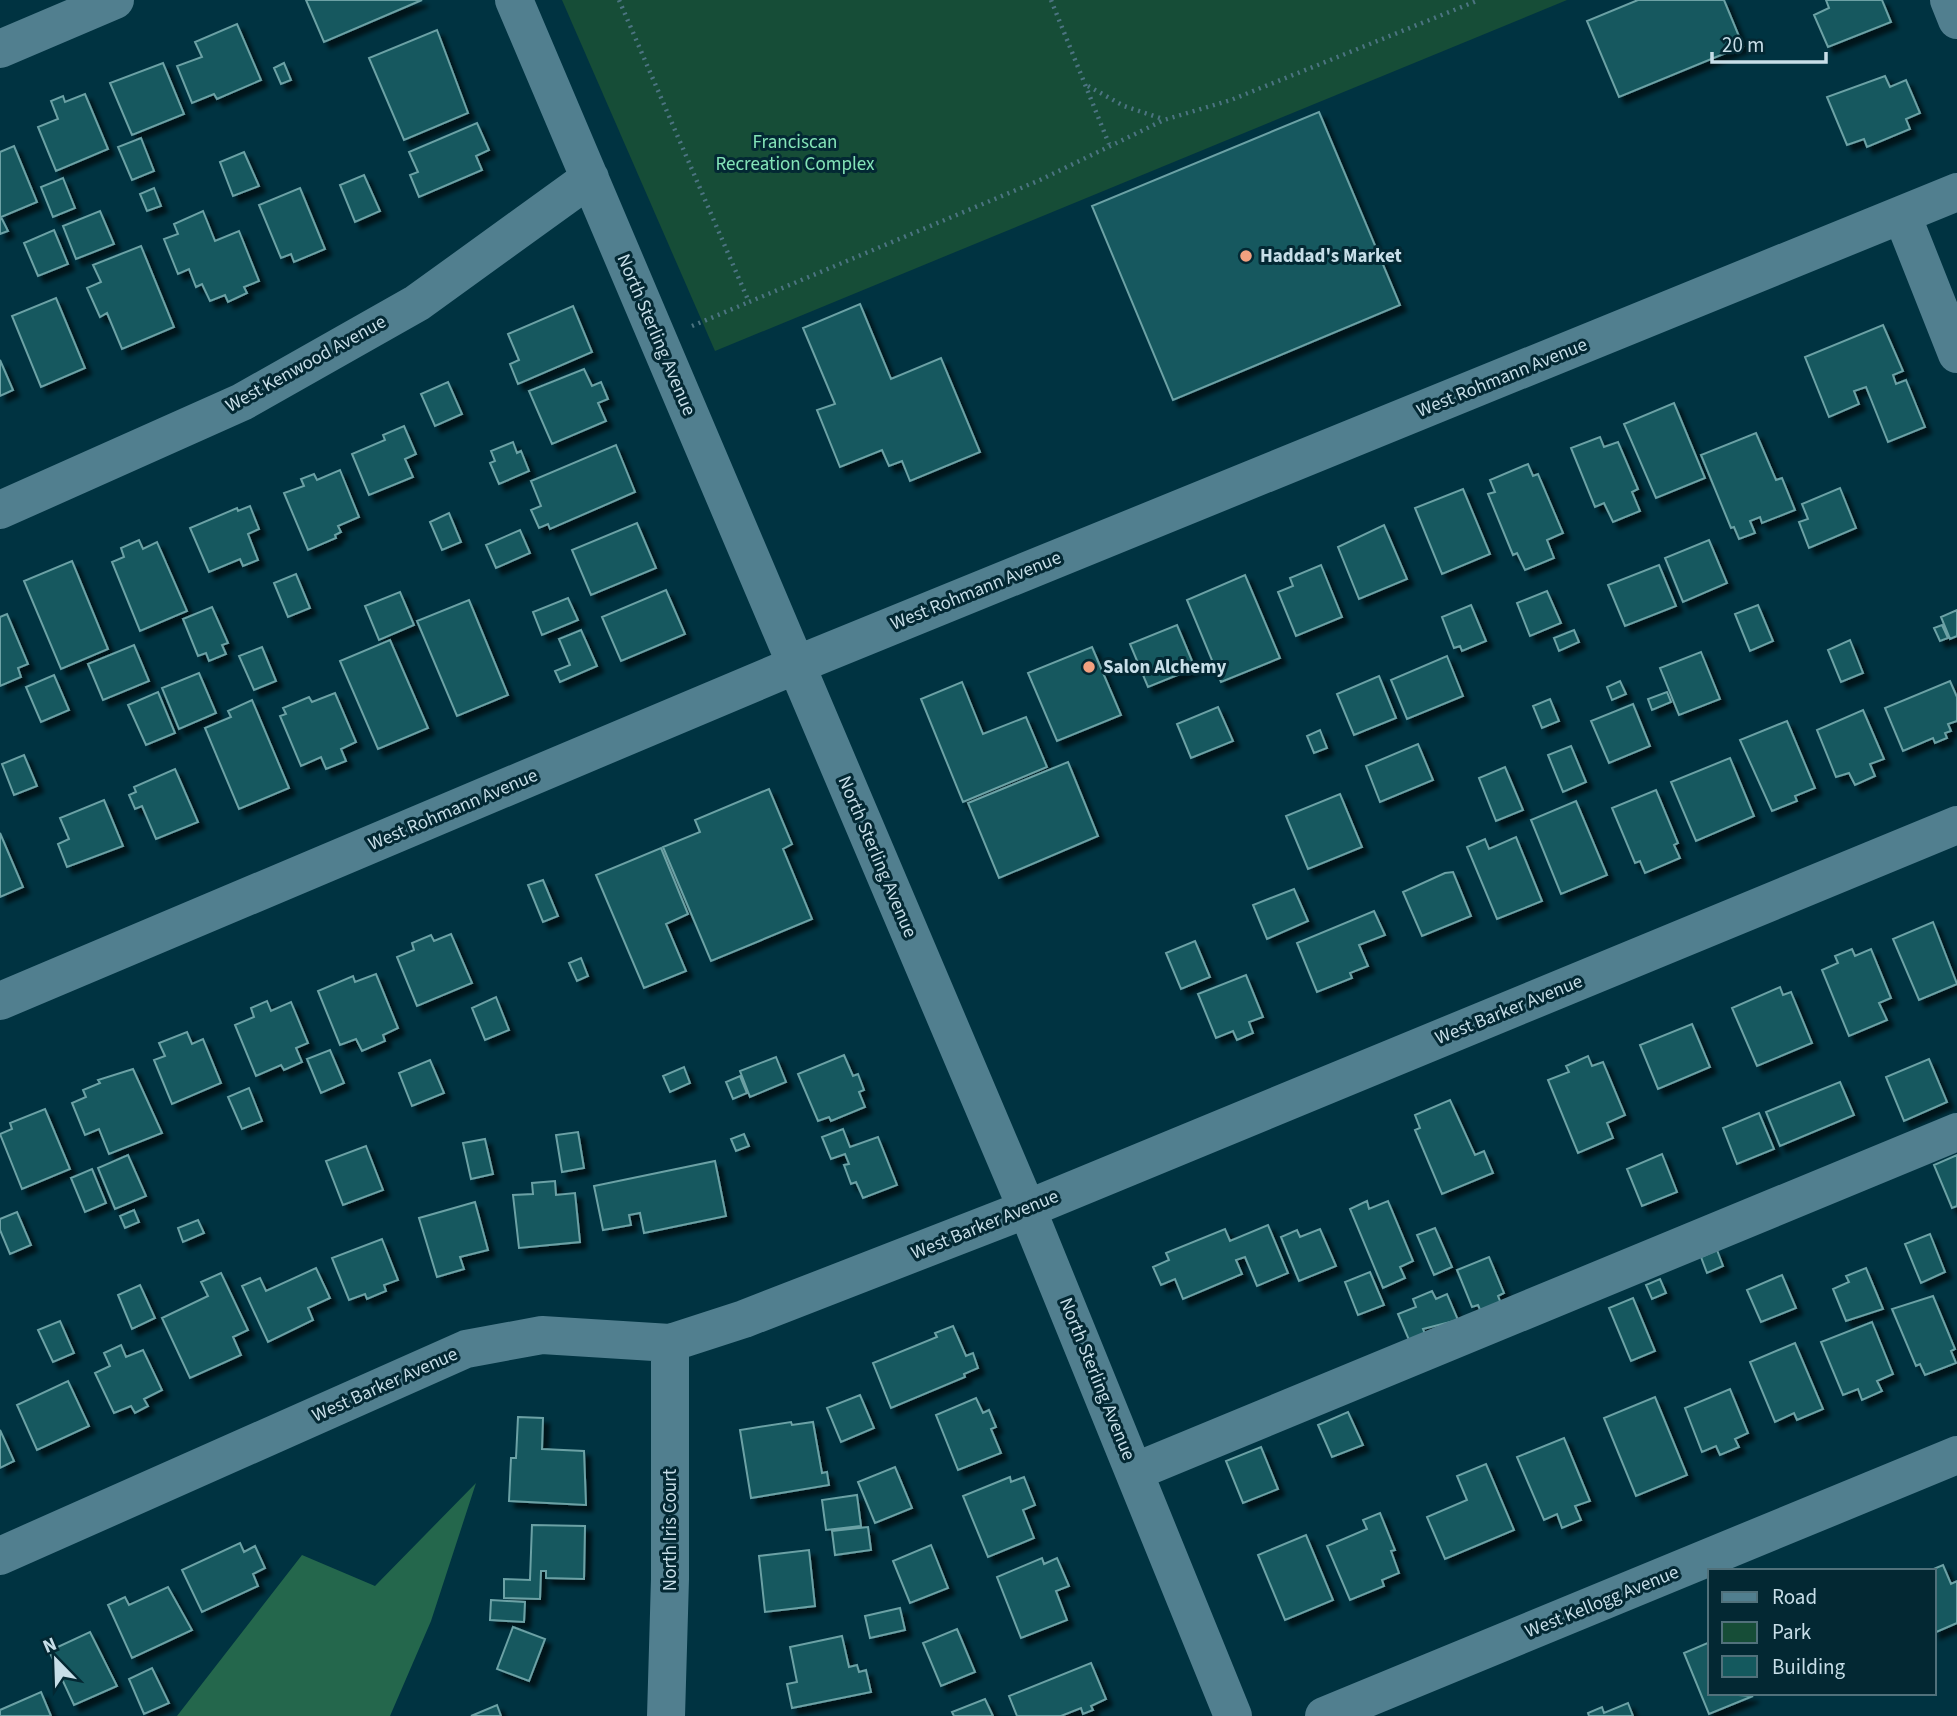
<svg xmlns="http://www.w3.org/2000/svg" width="1957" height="1716" font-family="'Source Sans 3',sans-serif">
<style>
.green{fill:#164d37}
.forest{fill:#24674c}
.building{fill:#14595e;stroke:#6ca1a5;stroke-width:2;filter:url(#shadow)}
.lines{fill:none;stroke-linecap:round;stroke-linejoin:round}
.path{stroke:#4c7481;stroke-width:4.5;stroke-dasharray:2 5;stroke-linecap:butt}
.minor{stroke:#517f8f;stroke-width:38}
.poi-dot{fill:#f2a07f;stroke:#032833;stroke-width:2.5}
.labels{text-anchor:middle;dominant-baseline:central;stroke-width:6;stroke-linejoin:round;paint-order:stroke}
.park-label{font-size:19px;fill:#84e4b8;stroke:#032833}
.poi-label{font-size:19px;font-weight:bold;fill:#c7dee8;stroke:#032833;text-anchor:start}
.street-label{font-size:19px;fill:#c7dee8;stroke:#032833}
</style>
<defs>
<filter id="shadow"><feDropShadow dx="6" dy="6" stdDeviation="2" flood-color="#0009"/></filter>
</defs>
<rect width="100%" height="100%" fill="#003341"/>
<path class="green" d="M562,0h1005l-852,351z"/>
<path class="forest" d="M476,1483l-45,138 -41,95h-213l125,-161 73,31z"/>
<path class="building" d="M306,0h116l-98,42z
M1638,0h86l19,46 -124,51 -32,-76z
M1826,0h56l9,22 -63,25 -14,-32 15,-7z
M237,24l24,56 -44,19 -3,-5 -22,9 -15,-37 25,-9 -7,-15z
M437,30l31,83 -64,27 -35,-82z
M163,63l21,51 -52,21 -22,-52z
M284,63l7,17 -10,4 -7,-16z
M1885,76l5,11 16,-7 14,33 -14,6 4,10 -43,18 -3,-8 -17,6 -20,-48z
M85,94l23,55 -52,22 -18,-44 20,-8 -7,-18 12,-5 2,6z
M1319,112l81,193 -227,95 -81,-194z
M477,123l12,27 -13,6 6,14 -63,27 -9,-22 8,-3 -9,-20z
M141,138l13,33 -22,9 -14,-33z
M14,146l23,56 -36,15 7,14 -8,3v-82z
M244,152l15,34 -26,10 -13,-34z
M364,175l16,36 -25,11 -15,-37z
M63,178l12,30 -22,9 -12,-30z
M154,188l7,18 -14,5 -7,-17z
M300,188l25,61 -31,13 -3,-8 -10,4 -22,-53z
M100,211l14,33 -38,15 -13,-33z
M203,211l12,30 24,-10 20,50 -15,6 3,6 -19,9 -3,-7 -15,6 -8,-17 -6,3 -7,-18 -11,5 -14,-35 14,-5 -4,-10z
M54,230l14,34 -30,12 -14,-33z
M141,246l33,81 -52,22 -15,-36 -7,4 -13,-29 14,-6 -8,-17z
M56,298l29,70 -44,19 -29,-71z
M860,304l31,75 50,-21 39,94 -70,29 -8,-20 -13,5 -7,-16 -42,17 -23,-57 18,-6 -32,-76z
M573,306l19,46 -74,32 -8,-20 9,-4 -11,-26z
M1883,325l20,46 -10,4 3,9 10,-4 19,47 -37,15 -22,-55 -12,4 5,13 -30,13 -24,-60z
M0,360l13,30 -13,6z
M584,369l8,17 9,-4 7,17 -10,4 8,18 -54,23 -23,-53z
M448,382l14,32 -27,12 -14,-32z
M1674,403l31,75 -49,20 -32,-74z
M404,426l12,28 -11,5 8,18 -44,18 -17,-41 33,-14 -2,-5z
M1756,433l20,47 6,-2 13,32 -33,13 -2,-6 -10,4 5,12 -16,6 -5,-12 -3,1 -30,-73z
M1600,437l4,10 14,-5 20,47 -6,3 8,19 -27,11 -9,-19 -9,4 -24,-59z
M513,442l4,11 4,-2 8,20 -30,13 -9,-21 5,-2 -4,-10z
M616,445l19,47 -85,37 -2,-5 -9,4 -8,-18 10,-4 -10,-25z
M1528,464l5,12 5,-2 25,59 -16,7 7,18 -29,12 -8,-17 -4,2 -25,-61 7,-2 -5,-12z
M340,470l19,47 -21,9 3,6 -6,3 1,3 -28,12 -24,-57 20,-7 -3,-7 13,-5 3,6z
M1840,488l16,40 -47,20 -10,-26 9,-3 -6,-15z
M1463,489l27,65 -48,20 -27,-66z
M250,506l9,23 -11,5 10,26 -15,6 -3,-7 -31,13 -19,-44 47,-20 1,3z
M449,513l12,29 -19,8 -12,-28z
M637,523l19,45 -65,27 -19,-45z
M1384,525l23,54 -48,20 -21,-52z
M520,530l10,23 -34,15 -10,-23z
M139,540l4,9 14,-7 30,69 -47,20 -28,-69 12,-5 -3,-9z
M1709,540l18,43 -44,19 -18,-44z
M72,561l36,88 -47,20 -37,-88z
M1321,565l21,52 -46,19 -18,-44 15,-6 -3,-8z
M1659,565l17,41 -51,20 -17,-41z
M296,574l14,34 -22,9 -14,-34z
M1245,575l35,83 -59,24 -34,-82z
M666,590l19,44 -64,27 -19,-44z
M1547,591l14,32 -31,13 -13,-33z
M400,592l14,33 -35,15 -14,-34z
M568,598l10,22 -36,15 -9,-23z
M469,600l39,95 -51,21 -40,-95z
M1471,605l15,36 -24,10 -2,-5 -6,2 -12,-31z
M1758,605l15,36 -23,10 -15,-37z
M212,607l16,36 -6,2 4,9 -17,7 -3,-8 -8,3 -15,-37z
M1957,610v26l-7,3 -9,-22z
M7,614l21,50 -10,4 3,9 -21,9v-69z
M1177,625l18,43 -47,19 -18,-43z
M1942,625l6,13 -8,3 -6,-13z
M581,630l16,36 -37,16 -5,-11 15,-6 -11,-26z
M1574,630l5,12 -20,9 -5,-13z
M390,640l38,88 -50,21 -38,-88z
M1850,640l13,33 -22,9 -13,-32z
M134,645l15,36 -46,19 -15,-36z
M262,647l14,34 -22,9 -15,-34z
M1092,647l29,68 -64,26 -29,-68z
M1701,652l19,47 -41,16 -19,-47z
M1447,656l16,40 -56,23 -16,-39z
M199,673l17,40 -37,16 -17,-41z
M54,675l15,35 -28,12 -15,-35z
M1379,676l17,42 -42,17 -17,-41z
M1620,681l6,13 -14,6 -5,-13z
M1950,681l7,16v24l-9,3 3,7 -6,2 2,5 -12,5 -2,-5 -30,13 -18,-43z
M962,682l21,52 43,-17 21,50 -84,35 -42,-103z
M158,692l17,41 -29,12 -18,-40z
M1667,692l4,10 -19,8 -4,-11z
M335,693l21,49 -15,7 5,12 -20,8 -5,-12 -20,9 -21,-50 6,-2 -3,-6 26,-11 3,5z
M1550,699l9,22 -17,7 -9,-22z
M252,700l37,88 -50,21 -34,-81 26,-11 -3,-6z
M1633,704l17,42 -41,17 -18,-42z
M1218,707l15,34 -42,17 -14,-34z
M1863,710l21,49 -14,5 5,12 -20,9 -6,-12 -13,4 -19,-47z
M1787,721l28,67 -20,8 2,5 -25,10 -32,-71z
M1320,730l7,18 -13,5 -7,-17z
M1418,744l15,36 -53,22 -14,-36z
M1571,746l15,36 -23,10 -15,-37z
M24,755l13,31 -23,9 -12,-31z
M1730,758l24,58 -58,25 -25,-59z
M1068,762l30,74 -99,42 -31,-75z
M1505,767l18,43 -27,11 -17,-43z
M175,769l23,53 -42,17 -14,-33 -7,3 -6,-14 7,-3 -2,-5z
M769,789l23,55 -9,5 29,70 -101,42 -48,-114 37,-15 -5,-12z
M1656,790l22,53 -4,2 6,13 -35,15 -5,-12 -5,2 -23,-55z
M1340,794l22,53 -54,22 -22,-53z
M104,800l19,46 -56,21 -9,-23 11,-5 -9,-21z
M1576,801l31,74 -46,19 -30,-74z
M0,833l23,54 -23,10z
M1516,837l26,64 -45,18 -30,-72 18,-8 4,10z
M661,848l27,66 -22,10 20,47 -42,17 -48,-113z
M1453,872l18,44 -49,20 -19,-44 42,-19z
M543,880l15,36 -15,6 -15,-37z
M1294,889l14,32 -41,18 -14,-34z
M1374,911l11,24 -26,10 9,21 -18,7 2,5 -35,14 -20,-49z
M1933,922l24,62 -38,16 -26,-61z
M451,934l21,49 -55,23 -20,-49 17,-7 -2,-7 19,-8 3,6z
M1195,941l15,36 -29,12 -15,-36z
M1852,949l3,7 16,-7 20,49 -12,5 8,17 -38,16 -27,-66 16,-7 -3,-7z
M581,958l7,18 -11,5 -8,-18z
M376,974l22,54 -15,7 2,6 -23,10 -6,-12 -16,6 -22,-54 35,-15 2,6z
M1246,975l17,42 -14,5 4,11 -16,7 -4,-9 -17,7 -18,-44z
M1780,987l3,8 8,-3 21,51 -55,23 -25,-58z
M496,997l13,33 -24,10 -13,-32z
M267,1001l4,10 20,-9 17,41 -12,5 6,14 -18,8 -3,-5 -25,11 -21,-51 19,-8 -3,-9z
M1692,1024l18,43 -52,22 -18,-44z
M187,1032l5,12 11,-5 18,44 -49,21 -18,-44 11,-4 -6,-13z
M330,1050l14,33 -23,10 -14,-34z
M844,1055l9,21 5,-2 6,16 -5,2 6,15 -34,14 -2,-4 -11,4 -20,-47z
M1588,1056l4,10 11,-4 22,53 -18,8 6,15 -35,15 -30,-73 21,-8 -3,-6z
M776,1057l10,25 -36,15 -10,-26z
M1929,1059l18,43 -43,19 -18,-44z
M430,1060l14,33 -32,13 -13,-33z
M684,1067l6,16 -20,9 -7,-16z
M133,1069l29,64 -53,21 -10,-25 -14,6 -13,-32 14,-6 -3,-7 17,-7 -2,-3z
M740,1076l7,17 -14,6 -7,-17z
M1840,1082l14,33 -74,31 -14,-34z
M249,1088l13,33 -20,8 -14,-32z
M1450,1100l25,55 9,-4 9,22 -51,21 -27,-64 5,-2 -5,-13z
M45,1109l25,60 -48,20 -22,-55 12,-5 -2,-6z
M1759,1113l15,36 -37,15 -14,-36z
M843,1129l7,18 28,-10 19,48 -34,13 -7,-16 -5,2 -7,-19 5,-1 -4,-10 -14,5 -9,-22z
M578,1132l6,36 -22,4 -6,-37z
M744,1134l5,12 -13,5 -5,-12z
M485,1139l8,35 -22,5 -8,-36z
M366,1146l17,44 -40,15 -17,-44z
M1662,1154l15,38 -35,14 -15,-37z
M128,1155l18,41 -31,13 -17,-41z
M1957,1155v51l-5,2 -18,-43z
M715,1161l11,55 -82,17 -4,-20 -11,2 2,10 -28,5 -9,-44z
M92,1169l14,34 -21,9 -14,-34z
M555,1181l1,14 19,-2 5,49 -61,6 -6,-53 20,-1 -1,-11z
M1367,1201l2,8 19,-8 25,60 -13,6 5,11 -22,10 -33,-79z
M475,1202l13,48 -28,7 4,12 -27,8 -18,-59z
M134,1210l5,12 -14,6 -5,-12z
M17,1212l14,33 -21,9 -10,-24v-11z
M198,1220l6,13 -21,9 -5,-14z
M1268,1225l20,48 -31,13 -12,-29 -9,3 6,14 -59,25 -8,-20 -14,6 -8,-18 16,-7 -3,-7 59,-24 5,12z
M1435,1228l17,39 -18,8 -17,-40z
M1320,1229l16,37 -37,15 -18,-44 16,-7 3,7z
M1930,1234l15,38 -24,11 -16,-39z
M382,1239l16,41 -14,5 2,6 -19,8 -2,-5 -16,6 -17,-42z
M1717,1250l6,16 -16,7 -6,-16z
M1489,1257l15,36 -6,3 4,10 -20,8 -4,-9 -6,2 -15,-37z
M316,1268l14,30 -22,10 5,12 -45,22 -26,-56 18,-8 6,13z
M1866,1268l17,41 -37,12 -13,-32 16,-7 -3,-6z
M1370,1272l14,33 -26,10 -13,-33z
M221,1273l27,57 -15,7 8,18 -51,23 -28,-60 46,-22 -7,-14z
M1782,1275l14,33 -35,14 -14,-32z
M1660,1279l6,14 -14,6 -6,-14z
M140,1285l15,33 -23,11 -14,-34z
M1432,1291l4,8 11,-5 11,26 -35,9 2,5 -16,6 -11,-26 18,-7 -3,-8z
M1933,1296l22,53 -4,2 5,12 -31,12 -5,-11 -4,2 -24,-57z
M1633,1298l22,53 -24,10 -22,-53z
M60,1321l14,32 -21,9 -15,-32z
M1872,1322l21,52 -16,7 5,10 -20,9 -4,-11 -15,6 -22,-53z
M953,1326l13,30 7,-3 5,15 -14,6 1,3 -74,31 -18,-45 64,-26 -2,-4z
M1795,1343l28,66 -26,11 -3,-7 -19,9 -25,-60z
M121,1345l5,12 17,-7 19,40 -18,9 4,7 -13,7 -4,-7 -17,7 -19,-40 15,-7 -6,-13z
M68,1381l21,45 -52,24 -20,-45z
M1730,1389l18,44 -13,6 4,8 -19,8 -4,-9 -14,6 -17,-44z
M860,1395l14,33 -33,14 -14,-34z
M1655,1397l32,78 -51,21 -32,-78z
M976,1398l7,15 6,-3 7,17 -5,2 10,24 -43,17 -22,-55z
M1348,1412l15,33 -31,12 -14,-32z
M518,1417l25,1 -1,31 42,2 2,54 -77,-4 2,-43h5z
M791,1422l1,3 21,-3 9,51 5,-1 2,13 -78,13 -11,-68z
M0,1430l14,31 -14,7z
M1564,1438l26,63 -15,5 6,14 -19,8 -5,-14 -13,6 -27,-63z
M1261,1447l17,42 -35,14 -17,-42z
M1486,1464l28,66 -69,29 -18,-42 40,-17 -10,-24z
M895,1467l17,41 -37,15 -17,-41z
M1010,1477l1,5 13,-5 11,28 -12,5 11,28 -46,19 -25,-61z
M857,1495l4,31 -35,4 -4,-30z
M1380,1513l15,37 -4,1 8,22 -17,7 2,6 -34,14 -23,-54 40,-17 -4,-9z
M532,1525l53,1 -1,53 -38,-1v-7h-5l-1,28 -36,-1v-19l26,1z
M868,1527l3,23 -36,5 -3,-24z
M1306,1535l27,65 -48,20 -27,-65z
M240,1543l4,9 11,-6 10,22 -12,6 5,12 -56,26 -20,-42z
M931,1545l17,43 -38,15 -17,-42z
M809,1550l6,56 -50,6 -6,-56z
M1042,1558l2,6 13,-6 12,28 -13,5 11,29 -46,18 -24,-61z
M1943,1565l8,19 6,-3v42l-23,10v-62h-5z
M168,1587l24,43 -60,28 -24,-53 17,-8 4,8z
M491,1600l34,2 -1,20 -34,-2z
M900,1608l5,22 -35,8 -5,-22z
M513,1627l32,12 -16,42 -32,-12z
M957,1629l18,43 -34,14 -18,-43z
M90,1632l27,54 -43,19 -25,-54z
M842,1636l7,31 8,-2 2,7 7,-2 5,22 -79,16 -5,-24 10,-2 -7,-35z
M1710,1642v51l43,3 -44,18 -25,-61z
M1091,1663l15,36 -15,7 2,4 -10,4 -2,-6 -20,8h-44l-8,-20z
M152,1668l17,35 -25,11 -15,-35z
M41,1692l10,24h-51v-6z
M985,1699l8,17h-39l-2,-4z
M1628,1703l5,13h-44l-1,-3 14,-6 2,6z
M497,1705l4,11h-30z"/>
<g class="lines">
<path class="path" d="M619,0l130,302 291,-122 124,-60 67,-20 248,-100
M1051,0l58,144
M1088,86l36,20 39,13
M692,326l57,-24"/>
<path class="minor" d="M514,0l513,1209 206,507
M1949,0l8,20
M0,49l115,-49
M1902,215l55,139
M0,510l242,-108 175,-99 173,-125
M0,1001l796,-336 1161,-473
M1134,1472l823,-340
M0,1556l466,-207 76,-14 128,8 74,-24 283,-110 930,-384
M666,1716l4,-137v-236
M1324,1716l633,-261"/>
</g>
<g class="poi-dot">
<circle cx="1246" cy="256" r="7"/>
<circle cx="1089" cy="667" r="7"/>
</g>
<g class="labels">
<g class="park-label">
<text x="795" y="142">Franciscan<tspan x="795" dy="22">Recreation Complex</tspan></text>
</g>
<g class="poi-label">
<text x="1260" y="256">Haddad's Market</text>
<text x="1103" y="667">Salon Alchemy</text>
</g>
<g class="street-label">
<text transform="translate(656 335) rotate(67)">North Sterling Avenue</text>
<text transform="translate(306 364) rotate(-29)">West Kenwood Avenue</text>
<text transform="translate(1502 378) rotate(-22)">West Rohmann Avenue</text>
<text transform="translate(976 591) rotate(-22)">West Rohmann Avenue</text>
<text transform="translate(453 810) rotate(-23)">West Rohmann Avenue</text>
<text transform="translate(877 857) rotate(67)">North Sterling Avenue</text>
<text transform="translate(1509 1010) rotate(-22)">West Barker Avenue</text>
<text transform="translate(985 1225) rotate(-22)">West Barker Avenue</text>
<text transform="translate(1097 1379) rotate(68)">North Sterling Avenue</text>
<text transform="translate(385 1385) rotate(-24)">West Barker Avenue</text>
<text transform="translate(670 1530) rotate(-90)">North Iris Court</text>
<text transform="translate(1602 1602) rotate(-22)">West Kellogg Avenue</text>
</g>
</g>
<rect x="1708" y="1569" width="228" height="126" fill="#032833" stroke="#51717b" stroke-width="2"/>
<rect x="1722" y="1592" width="35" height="10" fill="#517f8f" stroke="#51717b" stroke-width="2"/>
<text x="1772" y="1604" font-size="21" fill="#c7dee8">Road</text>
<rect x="1722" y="1622" width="35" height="21" fill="#164d37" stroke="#51717b" stroke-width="2"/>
<text x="1772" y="1639" font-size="21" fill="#c7dee8">Park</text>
<rect x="1722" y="1656" width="35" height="21" fill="#14595e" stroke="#51717b" stroke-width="2"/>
<text x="1772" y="1674" font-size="21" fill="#c7dee8">Building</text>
<g transform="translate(56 1660) rotate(337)" stroke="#032833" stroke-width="5" paint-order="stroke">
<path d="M0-5L12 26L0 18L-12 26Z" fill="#c7dee8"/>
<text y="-10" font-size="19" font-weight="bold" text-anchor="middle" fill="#c7dee8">N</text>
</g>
<path d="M1712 52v10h114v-10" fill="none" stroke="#c7dee8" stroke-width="3.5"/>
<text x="1722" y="52" font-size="21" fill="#c7dee8" stroke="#032833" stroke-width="5" paint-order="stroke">20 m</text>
</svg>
